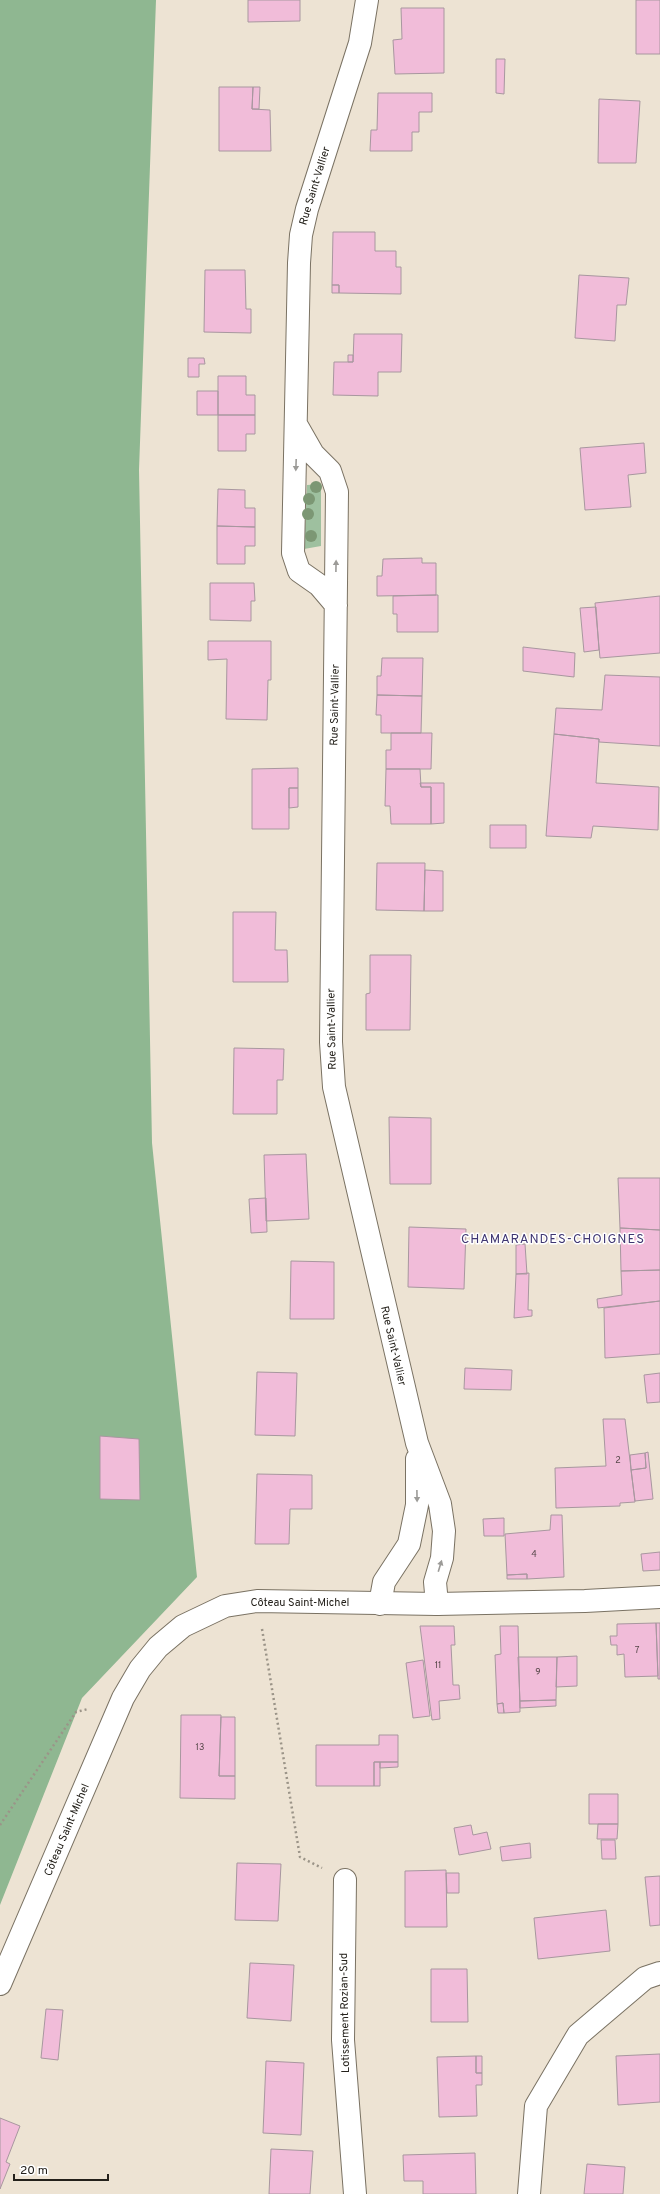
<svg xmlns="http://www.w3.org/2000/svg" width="660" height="2194" font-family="Overpass,sans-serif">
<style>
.green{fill:#9ec09f}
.forest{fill:#8fb791}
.building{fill:#f1bcd9;stroke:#a8979f}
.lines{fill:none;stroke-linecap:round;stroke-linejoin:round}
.street-casing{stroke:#7a7263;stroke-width:24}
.secondary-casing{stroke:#7a7263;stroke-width:24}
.path{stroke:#9b9488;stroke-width:2.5;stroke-dasharray:2 3;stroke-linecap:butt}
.street{stroke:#fff;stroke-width:22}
.secondary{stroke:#fff;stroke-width:22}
.tree{fill:#7c9774}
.oneway{fill:#9c9b98}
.labels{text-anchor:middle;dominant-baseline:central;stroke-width:3;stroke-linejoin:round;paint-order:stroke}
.number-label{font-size:9px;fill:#57484a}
.street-label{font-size:11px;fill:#24211b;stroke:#fff}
.quarter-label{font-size:13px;letter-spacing:1px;fill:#3f3672;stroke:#fff}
</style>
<rect width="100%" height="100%" fill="#ede3d3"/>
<path class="green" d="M321,484v62l-17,3 3,-64z"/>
<path class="forest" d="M0,0h156l-17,470 13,673 45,434 -115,121 -82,207z"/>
<path class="building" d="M248,0h52v21l-52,1z
M636,0h24v54h-24z
M401,8h43v65l-49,1 -2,-34 9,-1z
M496,59h9l-1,35 -8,-1z
M219,87h34l-1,22 18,1 1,41h-52z
M253,87h7l-1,22h-7z
M378,93h54v19h-13v20h-7v19h-42l1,-21h6z
M599,99l41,2 -4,62h-38z
M333,232h42v19h21v16h5v27l-62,-1v-8h-7z
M205,270h40l1,39h5v24l-47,-1z
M579,275l50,3 -3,27h-9l-2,36 -40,-3z
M332,285h7v8h-7z
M354,334h48l-1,38h-23v24l-45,-1 1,-33h19z
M348,355h5v7h-5z
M188,358h16l1,6h-6v13h-11z
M218,376h28v19h9v20h-37z
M197,391h21v24h-21z
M218,415h37v19h-9v17h-28z
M644,443l2,30 -18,2 3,32 -46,3 -5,-62z
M218,489l27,1v18h10v19l-38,-1z
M217,526l38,1v19h-10v18h-28z
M422,558v5h14v32l-59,1v-20h5l1,-17z
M210,583h44l1,18h-4v20l-41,-1z
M438,595v37h-41v-18h-4v-18z
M660,596v57l-60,5 -5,-55z
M596,607l3,43 -15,2 -4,-44z
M208,641h63v39h-3l-1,40 -41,-1 1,-60 -19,1z
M523,647l52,6 -1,24 -51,-6z
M382,658h41l-1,38 -45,-1v-19h4z
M605,675l55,2v69l-61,-4v-3l-45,-5 2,-26 46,2z
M377,695l45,1 -1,37h-40v-18h-5z
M391,733h41l-1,36h-45v-19h5z
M554,734l45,5 -3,44 63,4 -1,43 -65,-4 -2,12 -45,-2z
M298,768v20h-9v41h-37v-60z
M386,769h34l1,18h10v37h-40l-1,-18h-5z
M420,783h24v40l-13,1v-37h-10z
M289,788h9v19l-9,1z
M490,825h36v23h-36z
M377,863h48l-1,48 -48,-1z
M425,870l18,1v40h-19z
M233,912h43l-1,38h12l1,32h-55z
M370,955h41l-1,75h-44v-36l4,-1z
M234,1048l50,1 -1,31h-6v34h-44z
M389,1117l42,1v66h-41z
M306,1154l3,65 -43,2 -2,-66z
M618,1178h42v52l-40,-2z
M266,1198l1,34 -16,1 -2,-34z
M409,1227l57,2 -2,60 -56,-2z
M620,1228l40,2v40l-39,1z
M525,1244l2,30h-11v-29z
M291,1261l43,1v57h-44z
M660,1270v31l-62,7 -1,-9 25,-4 -1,-24z
M529,1273l-1,37h4v6l-18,2 2,-44z
M660,1301v53l-55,4 -1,-50z
M465,1368l47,2 -1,20 -47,-1z
M257,1372l40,1 -2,63 -40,-1z
M660,1373v29l-13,1 -3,-28z
M603,1419h22l10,83 -15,1v3l-64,2 -1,-40 51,-2z
M100,1436l39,3 1,61 -40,-1z
M648,1452l5,47 -18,2 -4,-31 15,-2 -1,-15z
M645,1453l1,15 -15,2 -1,-15z
M257,1474l55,1v34h-22l-1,35h-34z
M551,1515h11l2,62 -37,2v-5l-20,1 -2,-41 45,-4z
M504,1518v18h-20l-1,-17z
M660,1552v18l-17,1 -2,-17z
M527,1574v5h-20v-4z
M656,1623h4v56h-2z
M656,1623l2,53 -33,1 -1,-23 -7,1v-10h-6l-1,-9h7v-12z
M420,1626h34l1,19h-4l2,40h6l1,14 -21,2 1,18 -8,1z
M500,1626h18l2,86 -16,1 -1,-10 -6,1 -2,-49 6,-1z
M577,1656v30l-21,1 1,-30z
M518,1657h39l-1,43 -36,1z
M423,1660l7,56 -17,2 -7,-55z
M556,1700v6l-36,2v-7z
M503,1703l1,10h-6l-1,-9z
M181,1715h40l-2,61h16v23l-55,-1z
M221,1717h14v59h-16z
M379,1735h19v27h-24v24h-58v-41h63z
M374,1762h6v24h-6z
M380,1762h18v5l-18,1z
M589,1794h29v30h-29z
M598,1824h20l-1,15h-20z
M471,1825l2,10 14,-3 4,17 -32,6 -5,-27z
M601,1840h14l1,19h-14z
M530,1843l1,15 -29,3 -2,-14z
M237,1863l44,1 -3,57 -43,-1z
M446,1870l1,57h-42v-56z
M446,1873h13v20h-12z
M660,1876v49l-10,1 -5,-49z
M606,1910l4,41 -72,8 -4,-41z
M250,1963l44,2 -3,56 -44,-3z
M431,1969h36l1,53h-37z
M46,2009l17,1 -5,50 -17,-2z
M660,2054v48l-42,3 -2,-49z
M476,2056h6v17h-6z
M476,2056v17h6v12h-6l1,31 -38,1 -2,-60z
M266,2061l38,2 -3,72 -38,-2z
M0,2118l20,8 -14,36 4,2 -10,25z
M271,2149l42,2 -3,43h-41z
M475,2153l1,41h-53v-13h-19l-1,-26z
M587,2164l38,3 -2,27h-39z"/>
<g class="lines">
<g class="street-casing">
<path id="street" d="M297,426l16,28 17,17 7,21 -6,550 3,45 83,356 23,61 4,27 -2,27 -7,24 2,22
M336,605l-17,-20 -20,-14 -6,-18 6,-290 2,-28 6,-26 53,-166 7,-43
M380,1604l4,-22 25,-38 8,-39v-46
M345,1880l-2,160 12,154
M529,2194l7,-88 42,-71 67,-57 15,-5"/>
</g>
<g class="secondary-casing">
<path id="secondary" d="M0,1984l123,-286 17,-29 18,-22 25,-21 42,-20 32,-5 180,3 148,-3 75,-4"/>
</g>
<path class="path" d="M262,1629l38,228 22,11
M0,1825l76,-113 12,-3"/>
<use href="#street" class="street"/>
<use href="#secondary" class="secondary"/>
</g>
<g class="tree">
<circle cx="316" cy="487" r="6"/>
<circle cx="309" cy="499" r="6"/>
<circle cx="308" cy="514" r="6"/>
<circle cx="311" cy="536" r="6"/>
</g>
<defs><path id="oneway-solid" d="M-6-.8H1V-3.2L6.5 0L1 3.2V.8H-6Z"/></defs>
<g class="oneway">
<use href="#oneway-solid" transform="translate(296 465) rotate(92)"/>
<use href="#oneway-solid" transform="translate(336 566) rotate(-89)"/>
<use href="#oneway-solid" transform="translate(417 1496) rotate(89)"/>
<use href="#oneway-solid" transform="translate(440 1566) rotate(-73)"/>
</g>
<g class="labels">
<g class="number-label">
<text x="618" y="1460">2</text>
<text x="534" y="1554">4</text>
<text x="637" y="1650">7</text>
<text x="438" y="1665">11</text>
<text x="538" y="1672">9</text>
<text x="200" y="1747">13</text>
</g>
<g class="street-label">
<text transform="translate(315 186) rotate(-73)">Rue Saint-Vallier</text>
<text transform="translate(335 705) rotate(-89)">Rue Saint-Vallier</text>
<text transform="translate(332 1029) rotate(-91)">Rue Saint-Vallier</text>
<text transform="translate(393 1346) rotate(77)">Rue Saint-Vallier</text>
<text x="300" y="1603">Côteau Saint-Michel</text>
<text transform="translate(67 1830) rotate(-67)">Côteau Saint-Michel</text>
<text transform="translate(345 2013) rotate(-91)">Lotissement Rozian-Sud</text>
</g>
<g class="quarter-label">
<text x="553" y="1240">CHAMARANDES-CHOIGNES</text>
</g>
</g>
<path d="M14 2174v6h94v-6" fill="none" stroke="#24211b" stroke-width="2"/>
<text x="20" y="2174" font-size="12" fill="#24211b" stroke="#ffffff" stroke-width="3" paint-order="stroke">20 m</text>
</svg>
